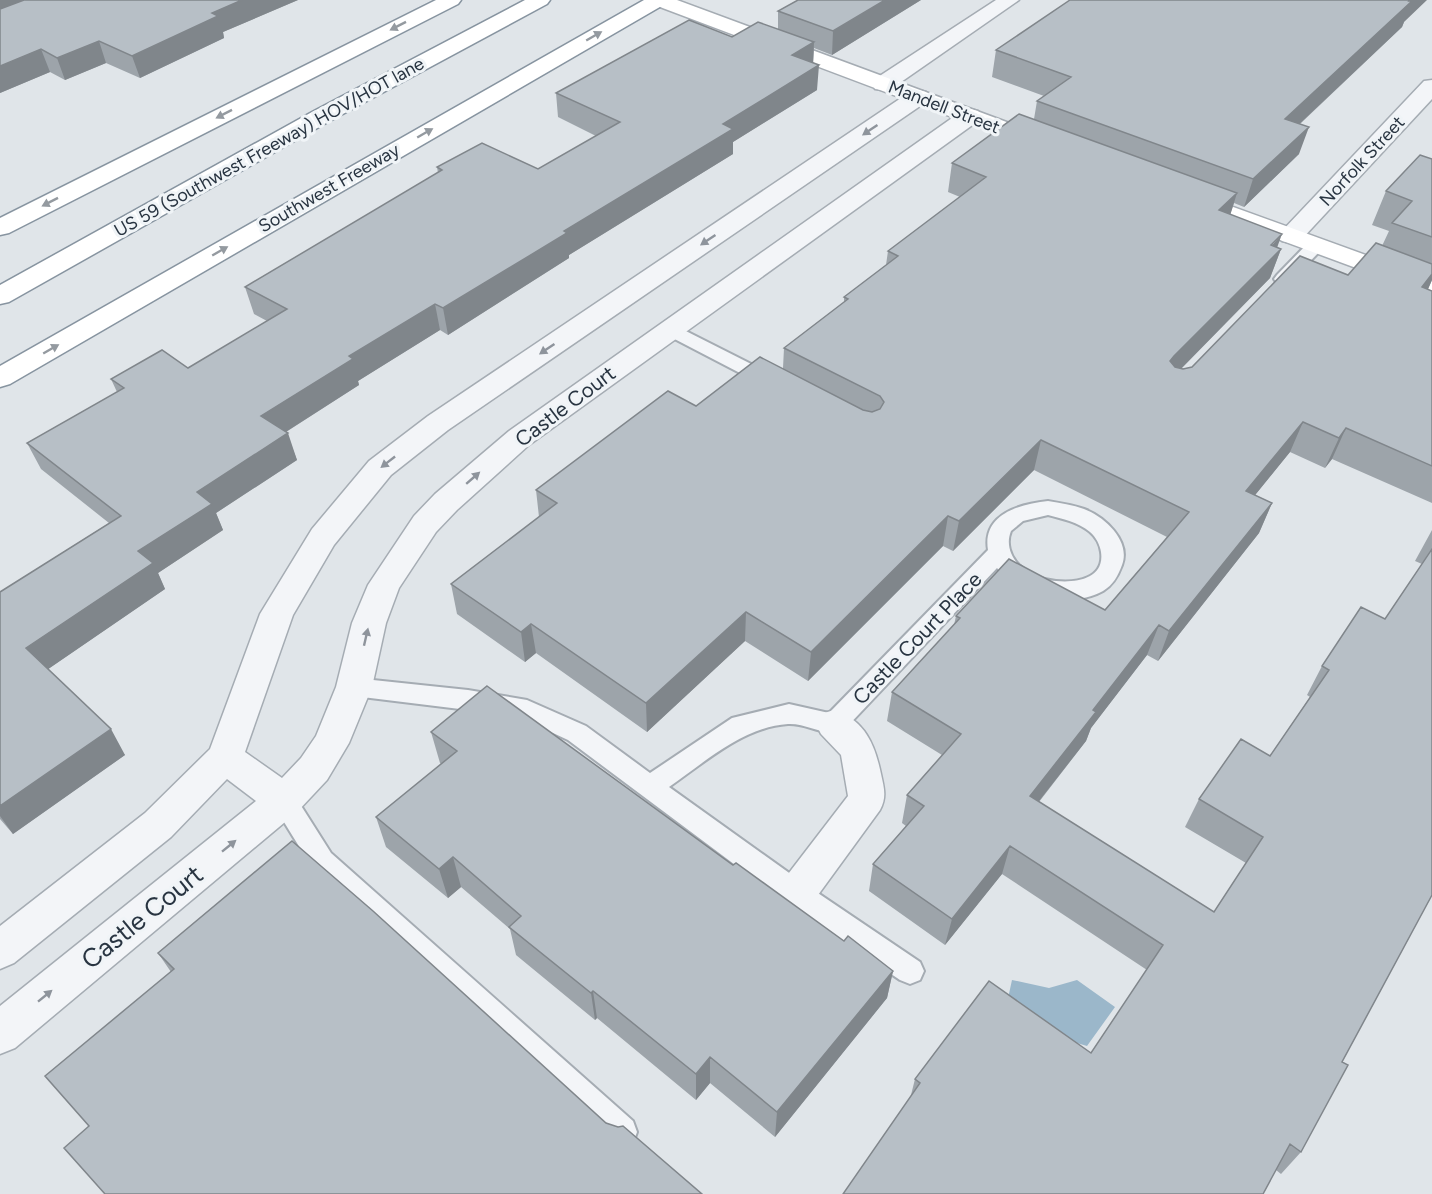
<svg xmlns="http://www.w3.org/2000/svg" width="1432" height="1194" font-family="Figtree,sans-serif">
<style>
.water{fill:#9bb7ca}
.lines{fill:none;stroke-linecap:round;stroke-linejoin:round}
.lane-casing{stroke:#a5acb3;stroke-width:4}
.street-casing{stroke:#a5acb3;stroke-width:3}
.secondary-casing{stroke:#a5acb3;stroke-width:3}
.highway-casing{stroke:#8794a0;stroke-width:3}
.lane{fill:#f3f5f8;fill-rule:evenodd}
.street{fill:#f3f5f8;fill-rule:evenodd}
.secondary{fill:#fff;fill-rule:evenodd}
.highway{fill:#fff;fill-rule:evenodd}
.wall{fill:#9da4aa}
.shaded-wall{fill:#80868b}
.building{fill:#b7bfc6;stroke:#80868b;stroke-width:1.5}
.oneway{fill:#949aa0}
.oneway2{fill:#8e949c}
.labels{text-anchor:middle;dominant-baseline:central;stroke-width:6;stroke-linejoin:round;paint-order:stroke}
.far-street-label{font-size:18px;fill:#283441;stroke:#f0f4f7}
.street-label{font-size:21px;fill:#283441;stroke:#f0f4f7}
.near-street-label{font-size:26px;fill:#283441;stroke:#f0f4f7}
</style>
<rect width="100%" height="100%" fill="#e0e5e9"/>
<path class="water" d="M1012,980l37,8 28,-8 38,27 -28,39 -84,-25z"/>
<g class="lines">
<g class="lane-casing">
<path id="lane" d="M1316,240l6,1 3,4 -3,4 -33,34h-12l-3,-4 3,-4 33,-34z
M670,323l109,55 3,4 -3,4h-14l-102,-53 -2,-4 2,-4z
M1048,501c12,2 25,4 36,8 21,8 47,32 38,56 -4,11 -9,20 -19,26 -32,18 -85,6 -106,-23l-154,163c-19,6 -36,-8 -55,-7 -45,3 -83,38 -119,63l137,98 114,77 4,9 -4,9 -10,4 -10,-4 -114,-77 -218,-163 -45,-21 -55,-9 -114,-14 -8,-2 -4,-7 4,-7 8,-2 114,12 59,10 59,26 64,47 82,-55 57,-14 40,9 159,-163c-6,-36 32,-46 60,-49zM1048,515c15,4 30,7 42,17 6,5 10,13 11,20 4,27 -25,31 -45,29 -14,-1 -26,-6 -37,-16 -9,-9 -13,-22 -8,-34l12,-10z
M284,790l9,3 38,60 302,268 4,11 -4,11 -11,4 -11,-4 -298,-274 -42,-68 4,-8z"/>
</g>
<g class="street-casing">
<path id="street" d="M996,0h23l-128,89 -8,1 -8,-1 -3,-5 3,-5z
M1432,80v19l-132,142 -9,2 -9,-2 -3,-5 3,-5 142,-150z
M918,90l8,2 3,5 -3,5 -478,328 -57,45 -57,70 -41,70 -48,137 37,26 19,-20 15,-22 20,-49 16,-64 16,-38 46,-69 21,-22 74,-63 453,-320 8,-2 8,2 3,5 -3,5 -449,324 -72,65 -21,22 -37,56 -13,35 -14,64 -23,56 -22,37 -30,32 -282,236 -15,6v-48l256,-205 -29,-22 -56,58 -157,126 -14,6v-43l145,-113 65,-64 50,-135 52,-85 57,-68 59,-45 482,-324z
M834,710c31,10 41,35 47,64 3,14 6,23 -1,36l-70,96 -14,6 -14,-6 -6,-12 6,-12 66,-86 -7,-41 -20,-21 -5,-10 5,-10z"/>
</g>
<g class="secondary-casing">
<path id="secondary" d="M649,0h28l373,138 3,5 -3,5 -8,2 -8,-2 -382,-144z
M1189,191l243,88v17l-252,-93 -3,-5 3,-5z"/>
</g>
<g class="highway-casing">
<path id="highway" d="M436,0h25l-3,4 -449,229 -9,2v-17z
M525,0h25l-3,4 -219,118 -319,180 -9,2v-19l312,-173z
M644,0h24l-3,4 -655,380 -10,3v-21z"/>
</g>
<use href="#lane" class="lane"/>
<use href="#street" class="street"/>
<use href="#secondary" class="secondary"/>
<use href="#highway" class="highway"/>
</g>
<path class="wall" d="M0,0h298l-75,32 1,6 -84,40 -34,-15 -41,17 -15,-8 -50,21z
M921,0l-89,55 -18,-7 -1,15 4,27 -84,52v12l-164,101v3l-121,77 -8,-5 -82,51 1,4 -73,47 11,28 -81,53 7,17 -65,43 7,16 -117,80 77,86 -112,79 -13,-15v-227l109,-69 -68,-54 -14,-26 90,-51 -6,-13 77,-11 79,-47 -13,-7 -9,-27 193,-114 -1,-6 101,2 58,-33 -38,-19 -2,-24 176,-56 46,-8v-18z
M1404,22l-2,5 -102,97 -1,30 -55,53 -10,-4 -4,12 47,32 4,2 -11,29 -89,91h2l9,-2 156,-92 34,-29 7,-15 -17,-6 14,-34 46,-32v121l-4,9 4,2v212l-100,-44 -7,9 -35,-16 -35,43 17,8 -13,30 -101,128 -11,-6 -56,73 -5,13 -47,61 175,110 32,-49 -61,-36 14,-28 71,-43 40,-59 -3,-2 15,-29 63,-47 37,-55 -7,-3 17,-31v365l-90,167 -41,90 -20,22 -5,-4 -366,-71 5,-20 176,-26 56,-83 -145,-96 -57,71 -76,-54 4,-27 33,-38 -4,-3 5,-28 35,-40 -55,-34 5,-29 62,-67 2,-9 149,-6 62,-73 -133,-67 -81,81 -10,-5 -135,135 -63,-40 -98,91 -111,-79 -11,9 -68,-48 -6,-30 88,-67 -3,-27 160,-84 87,-38 1,-20 60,-46v-5l42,-32 2,-14 72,-54 -12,-5 4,-29 82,-44 3,-18 7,-5 -52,-19 4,-27z
M431,732l302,133 111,76 49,30 -6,27 -112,139 -65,-54 -14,17 -99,-82 -2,2 -79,-65 -6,-26 -49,-42 -13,11 -62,-51 -10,-30 65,-53 -1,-1z
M158,953l448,170 96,71 -531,-222z"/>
<path class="shaded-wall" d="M0,0h42l-42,18z
M242,0h56l-75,32 1,6 -84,40 -8,-22 80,-43z
M885,0h36l-89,55 1,-24z
M1410,0h17l-23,22 -2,5 -126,119 9,-27z
M99,41l7,22 -41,17 -8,-22z
M814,42l-1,24 -21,-11z
M41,49l9,23 -50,21v-27z
M819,65l-2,25 -84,52v12l-164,101v3l-121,77 -5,-27 121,-77 159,-107z
M1309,127l-10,27 -55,53 9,-28z
M1237,193l-9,29 -9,-12z
M1282,234l-8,22 7,-7 -11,29 -106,108 6,-25 4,-5z
M1432,274v6l-7,16 -3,-9z
M435,304l5,26 -82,51 1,4 -89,57 -9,-26 88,-60z
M1303,422l-13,30 -56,69 12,-30z
M1346,428l-14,31 -7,9 14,-30z
M288,433l9,27 -81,53 7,17 -65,43 7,16 -124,85 -15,-26 112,-97 59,-59z
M1041,440l-7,30 -81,81 6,-30z
M1272,503l-13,30 -101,128 11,-30z
M948,516l-5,30 -135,135 3,-29z
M746,612l-1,29 -98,91 -1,-29z
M531,624l5,29 -11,9 -4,-30z
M1159,625l-12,30 -56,73 -5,13 -65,83 9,-28 63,-86z
M111,729l14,26 -112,79 -13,-18v-10z
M1010,846l-8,28 -57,71 7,-26z
M453,857l8,30 -13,11 -9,-29z
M893,971l-6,27 -112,139 2,-25z
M593,991l4,27 -2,2 -4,-27z
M710,1057v26l-14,17v-26z"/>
<path class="building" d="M24,0h218l-30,13 6,3 -86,40 -33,-15 -42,17 -16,-9 -41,17v-57z
M798,0h87l-52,31 -55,-20z
M1070,0h340l-1,1h3l-127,118 24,8 -56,52 -216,-78 34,-24 -75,-27z
M689,20l43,17 26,-15 56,20 -22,13 27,10 -96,59 10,5 -169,102 3,2 -124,75 -8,-4 -86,52 4,3 -92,57 27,17 -91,59 15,12 -74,47 15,12 -127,85 85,81 -111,77v-214l121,-76 -94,-73 97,-55 -13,-9 51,-29 26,18 99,-59 -42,-22 197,-117 -5,-3 45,-24 56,26 82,-47 -64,-29z
M1019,114l218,79 -18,17 63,24 -11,11 10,4 -107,107 -4,5 5,6 8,2 9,-2 108,-111 48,19 28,-32 56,21v10l-10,13 10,4v175l-86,-38 -7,10 -36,-16 -57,69 26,12 -103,128 -10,-6 -66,85 3,2 -66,84 184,116 49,-75 -64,-38 42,-60 29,17 59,-86 -7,-4 39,-59 24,12 47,-70v346l-90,167 6,3 -47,87 -11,-8 -27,50h-420l77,-111 -5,-4 74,-98 102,72 72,-108 -153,-99 -58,73 -79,-55 51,-58 -17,-11 54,-61 -69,-42 68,-74 -4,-2 53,-57 96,51 84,-98 -148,-72 -82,81 -11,-5 -137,136 -65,-40 -100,91 -115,-79 -10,8 -70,-48 106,-81 -21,-13 132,-99 28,15 64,-49 103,53 9,2 8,-3 4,-7 -4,-6 -96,-48 64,-49 -4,-2 54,-41 -10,-5 98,-74 -34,-14z
M1420,155l12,4v78l-40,-14 20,-22 -26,-10z
M487,686l246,179 3,-2 108,78 4,-5 45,35 -116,141 -67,-55 -14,17 -103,-83 -2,2 -82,-66 12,-11 -68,-59 -14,12 -63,-52 81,-66 -26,-19z
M292,841l81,70 233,212 12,4 5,-1 79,68h-597l-41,-46 25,-22 -44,-50 129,-107 -16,-16z"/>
<defs><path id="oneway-solid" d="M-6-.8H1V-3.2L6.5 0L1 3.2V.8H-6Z" transform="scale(1.5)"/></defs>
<g class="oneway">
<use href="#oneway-solid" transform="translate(398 26) rotate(153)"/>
<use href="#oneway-solid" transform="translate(594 36) rotate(-30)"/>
<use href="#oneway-solid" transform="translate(224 114) rotate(153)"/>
<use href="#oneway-solid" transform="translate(425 133) rotate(-30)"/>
<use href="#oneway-solid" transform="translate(50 202) rotate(153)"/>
<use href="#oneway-solid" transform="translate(220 251) rotate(-30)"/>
<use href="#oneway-solid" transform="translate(51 349) rotate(-30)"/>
</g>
<g class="oneway2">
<use href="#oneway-solid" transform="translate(870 130) rotate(146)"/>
<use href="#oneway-solid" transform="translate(708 240) rotate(146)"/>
<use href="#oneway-solid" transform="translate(547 349) rotate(146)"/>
<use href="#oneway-solid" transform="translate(388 462) rotate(142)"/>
<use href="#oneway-solid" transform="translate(473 478) rotate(-41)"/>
<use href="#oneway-solid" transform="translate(366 637) rotate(-77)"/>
<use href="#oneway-solid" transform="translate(229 846) rotate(-39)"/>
<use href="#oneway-solid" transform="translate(45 996) rotate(-39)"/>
</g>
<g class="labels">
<g class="far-street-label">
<text transform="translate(944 107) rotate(21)">Mandell Street</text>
<text transform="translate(269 147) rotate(-29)">US 59 (Southwest Freeway) HOV/HOT lane</text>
<text transform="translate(1362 161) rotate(-47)">Norfolk Street</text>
<text transform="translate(329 188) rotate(-30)">Southwest Freeway</text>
</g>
<g class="street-label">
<text transform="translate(565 406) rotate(-37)">Castle Court</text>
<text transform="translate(917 638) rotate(-46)">Castle Court Place</text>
</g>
<g class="near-street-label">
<text transform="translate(142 917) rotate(-39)">Castle Court</text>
</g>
</g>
</svg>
